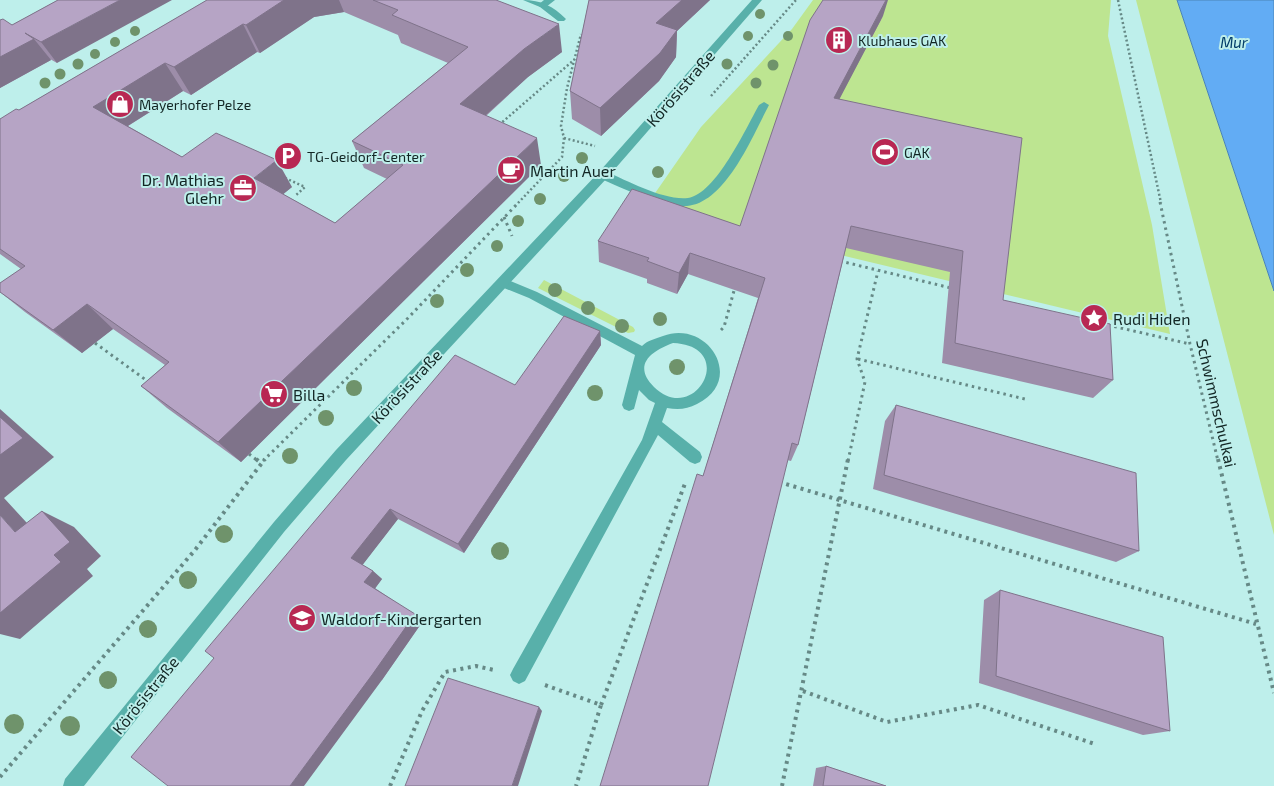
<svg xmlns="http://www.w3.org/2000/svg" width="1274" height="786" font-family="'Exo 2',sans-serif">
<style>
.green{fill:#bde591}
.water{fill:#62acf4;stroke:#4a84b6}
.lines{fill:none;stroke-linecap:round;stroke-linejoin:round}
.path-far2{stroke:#668986;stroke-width:2.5;stroke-dasharray:2 2.5;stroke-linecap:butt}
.path-far1{stroke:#668986;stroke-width:3;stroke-dasharray:2.5 4;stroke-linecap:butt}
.path{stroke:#668986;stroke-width:4;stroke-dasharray:3 4.5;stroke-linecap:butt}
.service{fill:#58b0aa;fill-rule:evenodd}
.minor{fill:#58b0aa;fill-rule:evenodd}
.tertiary{fill:#58b0aa;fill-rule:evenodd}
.tree{fill:#6f936b}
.wall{fill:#9d8da9;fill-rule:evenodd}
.shaded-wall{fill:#7f738a}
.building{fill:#b6a4c5;stroke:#7f738a}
.labels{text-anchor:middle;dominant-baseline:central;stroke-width:4;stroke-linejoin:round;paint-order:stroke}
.far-poi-label{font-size:14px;fill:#122624;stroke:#beefeb;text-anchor:start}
.far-water-label{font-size:15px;font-style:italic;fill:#023c69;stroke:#beefeb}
.street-label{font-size:16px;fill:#122624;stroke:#beefeb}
.poi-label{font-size:16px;fill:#122624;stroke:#beefeb;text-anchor:start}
</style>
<rect width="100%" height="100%" fill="#beefeb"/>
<path class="green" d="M813,0h298l-3,36 44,189 18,109 -438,-105 -81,-30 50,-72 91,-98z
M1136,0h41l97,291v244z
M544,280l89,47 2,3 -1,2 -6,1 -90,-45z"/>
<path class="water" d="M1177,0h97v291z"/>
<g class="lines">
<path class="path-far2" d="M1118,0l43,203
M711,96l85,-96
M499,125l76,-66
M564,138l31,8
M285,178l20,9 -10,9
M518,203l44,-46 2,-19 -3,-12 6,-38 14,-54"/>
<path class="path-far1" d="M1160,202l30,142 28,117
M504,217l8,19
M840,261l111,27
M1108,325l82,19
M721,330l3,-3 11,-40
M95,343l55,40
M858,359l167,40
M249,454l9,7
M263,461l145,-143 111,-116
M848,461l17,-79 -8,-23 21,-88"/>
<path class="path" d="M256,459l5,4
M1218,459l56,234
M779,482l477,142
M545,685l56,20 -25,81
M803,691l84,31 91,-17 117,39
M601,705l85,-224
M0,777l195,-227 70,-91
M390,786l32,-75 23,-39 31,-6 18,4
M782,786l66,-327"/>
<path class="service" d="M544,0h11l-9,7h-6l-2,-2z
M764,102l5,3c-16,30 -43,98 -82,101 -26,2 -64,-18 -88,-28l-2,-3 6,-4 4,1c21,9 58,29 81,26 28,-4 58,-70 71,-93z
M503,278l34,14 105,54c6,-6 13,-7 21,-10 45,-17 83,44 34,68 -10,5 -18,6 -30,4l-5,14 38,30 2,5 -2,5 -5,2 -5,-2 -32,-27 -133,246 -6,3 -6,-3 -3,-6 3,-6 129,-229 13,-37 -6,-3 -10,-10 -5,19 -5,2 -5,-2 -2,-4 13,-50 -106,-57 -30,-12 -2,-3 2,-3zM673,343c66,3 22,84 -19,44 -22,-22 -3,-36 19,-44z"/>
<path class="minor" d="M523,0c18,0 30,6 43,19l-2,2h-6l-18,-14z"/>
<path class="tertiary" d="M752,0h10l-155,178 -261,282 -62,72 -200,254h-21l2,-7 209,-257 62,-72 263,-278z"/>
</g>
<g class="tree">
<circle cx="760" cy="14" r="5"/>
<circle cx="135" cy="31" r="5"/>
<circle cx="748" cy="36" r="5"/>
<circle cx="788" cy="36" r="5"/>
<circle cx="115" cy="42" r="5"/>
<circle cx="95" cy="54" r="5"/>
<circle cx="78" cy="64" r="5.5"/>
<circle cx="727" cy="64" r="5.5"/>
<circle cx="773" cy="65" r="5.5"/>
<circle cx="60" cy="74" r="5.5"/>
<circle cx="45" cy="83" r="5.5"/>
<circle cx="756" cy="83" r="5.5"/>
<circle cx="582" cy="158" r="6"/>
<circle cx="658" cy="172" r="6"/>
<circle cx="564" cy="176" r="6"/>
<circle cx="540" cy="199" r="6"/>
<circle cx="518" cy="221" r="6"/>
<circle cx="497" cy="246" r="6"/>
<circle cx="467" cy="270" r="7"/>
<circle cx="555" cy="290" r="7"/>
<circle cx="437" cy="301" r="7"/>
<circle cx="588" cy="308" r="7"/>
<circle cx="660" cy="319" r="7"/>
<circle cx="622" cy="326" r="7"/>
<circle cx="677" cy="367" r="8"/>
<circle cx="354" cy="388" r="8"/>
<circle cx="595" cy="393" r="8"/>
<circle cx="326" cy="418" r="8"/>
<circle cx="290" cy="456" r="8"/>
<circle cx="224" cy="534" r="9"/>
<circle cx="500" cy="551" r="9"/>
<circle cx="188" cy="580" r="9"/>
<circle cx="148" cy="629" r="9"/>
<circle cx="108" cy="680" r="9"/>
<circle cx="14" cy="724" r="10"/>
<circle cx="70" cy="726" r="10"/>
</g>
<path class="wall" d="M58,0l-1,63 -7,-4 1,1 -51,28v-68l12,5z
M207,0h289l66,52 -34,25 -42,39 55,49 -300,297 -74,-54 -26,-22 24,-21 -52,-36 -31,24 -57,-41 -25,-20v-9l21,-14 -21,-15v-135l19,-9zM344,12l54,23 3,8 47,20 -96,78 12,27 23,11 -52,44 -52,-29 9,-7 -110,-30 -54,-31 55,-35 8,4 66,-43 3,1 54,-36z
M589,0h121l-33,31 -1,26 -17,24 -58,55 -29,-17 -2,-28z
M883,16l-44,83 164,201 110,80 -20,18 -151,-35 8,-91 -104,-24 -48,197 -7,16 -4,-1 -84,16 55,-178 -70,-24 -11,20 -30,-11v-4l-48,-17 -1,-21 142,-15z
M600,331l1,14 -137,208 -66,-34 -36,46 11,6 9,8 -7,9 48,33 -41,59 -251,77 384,-372z
M896,405l243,146 -23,11 -243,-73 12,-68z
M1000,590l170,141 -27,4 -164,-52 5,-83z
M826,766l60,20h-73l3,-18z"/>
<path class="shaded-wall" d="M120,0h52l-115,63 -16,-21z
M284,0h55l5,12 -30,5 -54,36 -14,-28z
M682,0h28l-33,31 -1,26 -17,24 -58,55 -1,-28 56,-85z
M886,0h2l-5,16 -55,105 6,-23z
M243,24l14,28 -66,43 -17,-28z
M559,24l3,28 -34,25 -61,55 -7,-28 64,-55z
M34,39l17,21 -51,28v-31z
M165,63l18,28 -68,43 -22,-27z
M537,138l4,27 -300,297 -23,-20z
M277,160l15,27 -22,18 -16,-27z
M690,253l-2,21 -11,20 2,-21z
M87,304l26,25 -31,24 -29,-23z
M600,331l1,14 -137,208 -6,-9z
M0,409l54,48 -50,41 45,49 -34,-15 -15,-17z
M390,509l8,10 -37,48 -10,-9z
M42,511l32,16 27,29 -14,13 6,7 -73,63 -20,-5v-21l54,-58z
M373,571l9,8 -8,11 -10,-8z
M415,614l8,7 -41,59 -78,106h-14z
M539,707l3,4 -24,75h-6z"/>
<path class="building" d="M58,0h62l-79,42 -16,-9 9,6 -34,18v-37l3,-1 9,6z
M207,0h77l-38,25 -3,-1 -69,43 -9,-4 -72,44 89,50 34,-24 61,27 -23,18 81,45 68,-58 -51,-24 116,-94 -76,-32 6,-5 -25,-10h123l63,24 -35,25 -64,55 77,34 -319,304 -77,-56 28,-24 -82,-58 -34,26 -53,-38v-9l25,-17 -25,-17v-130l16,-10 3,1z
M589,0h93l-26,23 21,7 -17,23 -60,55 -30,-17z
M823,0h63l-52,98 188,40 -19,162 107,24 3,56 -158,-37 8,-92 -112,-25 -53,219 -6,-2 -84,343h-108l97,-312 6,2 62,-198 -75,-25 -11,20 -32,-12 2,-3 -51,-17 34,-52 108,37 70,-206z
M564,316l36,15 -142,213 -68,-35 -39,49 22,13 -9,11 51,32 -43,61 -82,111h1h-123l-37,-29 83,-99 -9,-7 250,-296 60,30z
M896,405l240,68 3,78 -255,-76z
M0,417l23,21 -23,17z
M42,511l28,31 -16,13 7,7 -61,51v-98l15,17z
M1000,590l163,47 7,94 -174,-55z
M448,678l91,29 -27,79h-107z
M826,766l60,20h-63z"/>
<defs>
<g id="building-disc" transform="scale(1.4375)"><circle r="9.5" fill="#b82853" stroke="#beefeb"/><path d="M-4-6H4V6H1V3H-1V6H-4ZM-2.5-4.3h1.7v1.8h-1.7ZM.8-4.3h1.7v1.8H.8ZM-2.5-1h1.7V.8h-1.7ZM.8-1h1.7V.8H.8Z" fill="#fff"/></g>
<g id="shop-disc" transform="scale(1.4375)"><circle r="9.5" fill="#b82853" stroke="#beefeb"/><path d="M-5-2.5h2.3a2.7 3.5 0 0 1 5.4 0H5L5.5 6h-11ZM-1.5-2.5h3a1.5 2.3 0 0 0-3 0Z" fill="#fff"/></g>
<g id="stadium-disc" transform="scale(1.4375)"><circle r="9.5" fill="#b82853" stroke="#beefeb"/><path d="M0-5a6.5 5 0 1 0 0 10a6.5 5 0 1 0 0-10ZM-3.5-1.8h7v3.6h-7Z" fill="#fff"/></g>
<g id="parking-disc" transform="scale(1.4375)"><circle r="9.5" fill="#b82853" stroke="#beefeb"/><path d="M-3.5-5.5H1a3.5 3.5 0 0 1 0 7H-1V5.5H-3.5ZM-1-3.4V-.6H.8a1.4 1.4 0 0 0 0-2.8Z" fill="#fff"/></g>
<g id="cafe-disc" transform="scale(1.4375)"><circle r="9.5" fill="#b82853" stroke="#beefeb"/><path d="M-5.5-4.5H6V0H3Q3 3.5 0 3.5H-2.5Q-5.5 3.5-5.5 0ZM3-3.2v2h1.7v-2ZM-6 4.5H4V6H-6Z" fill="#fff"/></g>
<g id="office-disc" transform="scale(1.4375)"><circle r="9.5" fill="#b82853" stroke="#beefeb"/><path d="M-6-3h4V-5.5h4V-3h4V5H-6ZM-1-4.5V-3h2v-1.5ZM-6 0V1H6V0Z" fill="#fff"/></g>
<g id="sight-disc" transform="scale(1.4375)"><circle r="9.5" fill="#b82853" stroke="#beefeb"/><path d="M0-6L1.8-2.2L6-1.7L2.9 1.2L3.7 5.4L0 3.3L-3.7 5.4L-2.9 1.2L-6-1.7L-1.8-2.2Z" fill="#fff"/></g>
<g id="supermarket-disc" transform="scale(1.4375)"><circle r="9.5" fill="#b82853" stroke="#beefeb"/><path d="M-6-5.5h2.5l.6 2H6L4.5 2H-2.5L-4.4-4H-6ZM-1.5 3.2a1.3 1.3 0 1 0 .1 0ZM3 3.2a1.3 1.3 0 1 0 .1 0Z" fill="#fff"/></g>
<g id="school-disc" transform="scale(1.4375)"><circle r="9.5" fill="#b82853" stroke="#beefeb"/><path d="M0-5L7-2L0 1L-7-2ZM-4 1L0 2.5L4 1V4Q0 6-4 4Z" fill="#fff"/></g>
</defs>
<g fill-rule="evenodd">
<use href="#building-disc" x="839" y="40"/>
<use href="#shop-disc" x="120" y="104"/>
<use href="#stadium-disc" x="885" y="152"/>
<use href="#parking-disc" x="288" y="156"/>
<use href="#cafe-disc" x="511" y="170"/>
<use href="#office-disc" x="243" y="188"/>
<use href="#sight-disc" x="1094" y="318"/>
<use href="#supermarket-disc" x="274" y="394"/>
<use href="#school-disc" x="302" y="618"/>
</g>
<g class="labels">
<g class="far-poi-label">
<text x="858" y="40">Klubhaus GAK</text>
<text x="139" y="104">Mayerhofer Pelze</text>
<text x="904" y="152">GAK</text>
<text x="307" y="156">TG-Geidorf-Center</text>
</g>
<g class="far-water-label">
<text x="1234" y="42">Mur</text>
</g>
<g class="street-label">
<text transform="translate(680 88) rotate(-49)">Körösistraße</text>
<text transform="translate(406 386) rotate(-47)">Körösistraße</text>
<text transform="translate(1217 403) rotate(77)">Schwimmschulkai</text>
<text transform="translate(145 695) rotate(-51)">Körösistraße</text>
</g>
<g class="poi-label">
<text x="530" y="170">Martin Auer</text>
<text x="224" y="179" text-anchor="end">Dr. Mathias<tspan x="224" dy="18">Glehr</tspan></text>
<text x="1113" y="318">Rudi Hiden</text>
<text x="293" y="394">Billa</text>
<text x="321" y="618">Waldorf-Kindergarten</text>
</g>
</g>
</svg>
